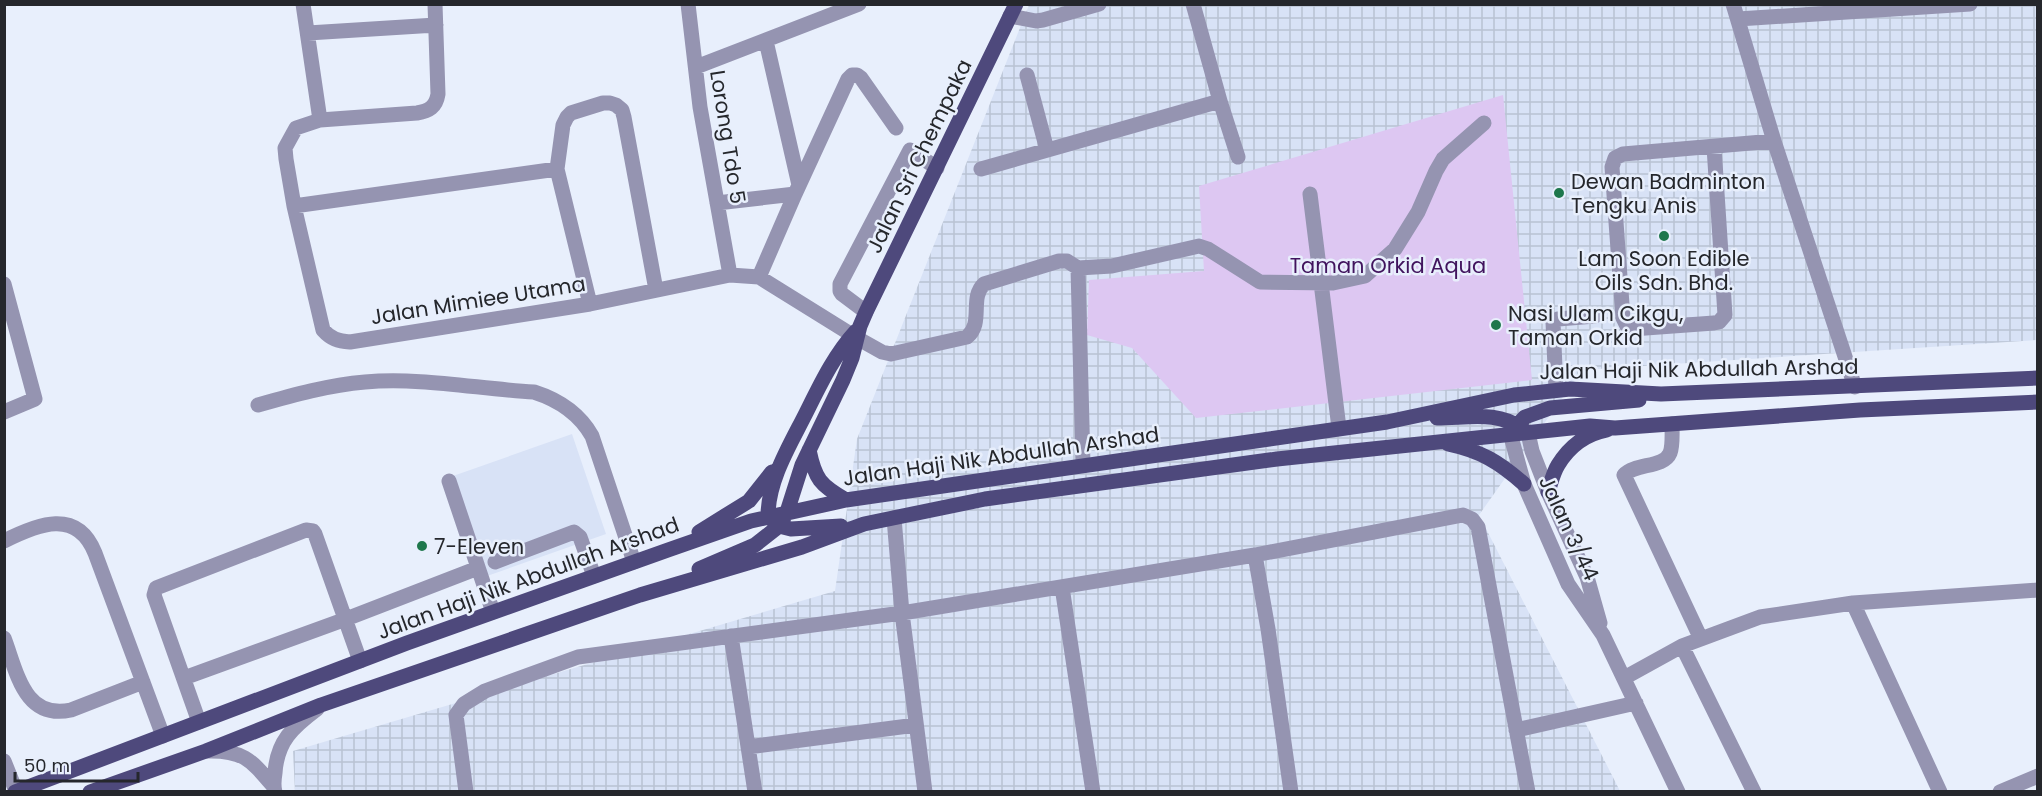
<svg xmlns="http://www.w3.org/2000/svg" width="2042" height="796" font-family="Poppins,sans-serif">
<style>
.built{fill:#d8e2f6}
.industrial{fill:url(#industrial-grid)}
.park{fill:#ddc7f2}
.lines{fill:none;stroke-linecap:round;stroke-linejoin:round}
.minor{stroke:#9594b1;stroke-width:15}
.major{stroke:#4e497c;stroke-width:15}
.poi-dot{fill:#1e774c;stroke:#e8effc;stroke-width:2}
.labels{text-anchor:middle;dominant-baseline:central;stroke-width:5;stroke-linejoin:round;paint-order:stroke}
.street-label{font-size:21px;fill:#25272c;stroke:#e8effc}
.poi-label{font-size:21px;fill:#25272c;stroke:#e8effc;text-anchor:start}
.park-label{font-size:21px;fill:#41145e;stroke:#e8effc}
</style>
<defs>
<pattern id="industrial-grid" width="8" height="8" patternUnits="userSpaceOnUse" patternTransform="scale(1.5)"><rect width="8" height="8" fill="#d8e2f6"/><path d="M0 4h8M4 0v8" fill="none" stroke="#b9c2d3"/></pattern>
</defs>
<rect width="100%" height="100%" fill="#e8effc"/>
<path class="built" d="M572,434l34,100 -119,42 -34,-100z"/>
<path class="industrial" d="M1033,4l1004,1v335l-455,30 -103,145 141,276 -1325,1 -2,-41 542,-160 22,-152 172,-434z"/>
<path class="park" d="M1503,95l29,285 -336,38 -64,-70 -45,-13 2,-55 115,-9 -5,-85z"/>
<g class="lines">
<path class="minor" d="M303,4l17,116
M435,4l3,90c-2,13 -9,17 -21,19l-97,7 -24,8 -11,20 1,11 8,47 29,124c8,9 15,11 27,12l240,-38 140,-29 29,2 98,61 25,14 9,2 76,-17c17,-14 2,-39 17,-53l75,-23h8l11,7 34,-2 87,-20 9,3 52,33 73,1 32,-7 30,-27 23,-37 18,-41 7,-12 41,-36
M688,4l12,103 30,168
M1733,4l41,137 81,246
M1010,16l26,5 7,-1 56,-16
M1738,19l232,-15
M308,33l128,-8
M766,41l33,144
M696,67l163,-63
M1027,75l20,75
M1220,101l18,56
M1714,147l11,168 -6,7 -5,1 -82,6 -5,-3 -4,-8 -11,-151 3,-9 8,-4 151,-13
M981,169l239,-68 -27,-97
M1310,194l29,234
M717,203l78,-9
M294,206l263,-37
M1078,268l5,197
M759,277l36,-83 53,-115 4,-4h5l4,3 35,50
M4,284l31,115 -31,13
M590,304l-33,-135 6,-44 4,-8 4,-4 32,-10h7l6,2 6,5 2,7 32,173
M866,312l-24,-18 -2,-3v-7l70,-134 27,18
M1556,390l-3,-68 5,-3 37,-3
M258,405c35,-10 71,-20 107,-23 55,-5 114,7 169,10 25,8 45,21 58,44l42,126
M1672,424c0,9 1,22 -2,29 -6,15 -35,10 -46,22l77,164
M1510,433l14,51 44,100 35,51 75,157
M1528,433l4,18 16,41 39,85 13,46
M449,481l44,131
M894,518l8,95 23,179
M4,541c34,-17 73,-33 91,12l68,183
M1255,555l13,74 23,163
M495,562l79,-30 6,5 14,39
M1062,587l31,205
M1853,603l87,189
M731,636l24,156
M4,638c13,34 20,82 67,72l72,-28
M1682,646l72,146
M184,678l162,-59 132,-51
M1624,678l58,-32 78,-29 93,-14 185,-13
M199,722l-45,-127 2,-7 150,-58 7,1 2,3 45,127
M1516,730l120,-27
M748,747l168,-22
M207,751c37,-1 44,9 67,36
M4,761l12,30
M275,792c-2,-7 -1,-13 0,-19 2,-32 18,-46 42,-64
M466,792l-10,-77 8,-11 21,-13 93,-34 324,-44 353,-58 208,-40 9,4 6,8 50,265
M2000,792l38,-16"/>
<path class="major" d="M1437,418c31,0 61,-8 87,12
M1510,433l15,-16 25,-9 89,-8
M1448,444c33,7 51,18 76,40
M809,450c6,29 11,35 37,50
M1548,492c3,-9 5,-19 10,-27 11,-18 28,-31 49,-35
M841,526l-50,3 -12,-3 -11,-10c0,-36 22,-71 38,-103 14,-28 28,-58 50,-82
M699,532l50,-31 23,-29
M699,569l56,-24 24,-19 8,-14 15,-47 41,-85 9,-22 8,-32 6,-14 150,-308
M15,792l392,-149 261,-93 83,-29 95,-21 541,-78 127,-27 56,-6 91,5 377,-16
M90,792l116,-41 115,-46 319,-110 162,-48 62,-23 121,-25 292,-40 313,-33 25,2 245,-18 178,-8"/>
</g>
<g class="poi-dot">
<circle cx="1559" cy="193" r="6"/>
<circle cx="1664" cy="236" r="6"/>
<circle cx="1496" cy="325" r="6"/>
<circle cx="422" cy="546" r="6"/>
</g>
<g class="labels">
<g class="street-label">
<text transform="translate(728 137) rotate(81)">Lorong Tdo 5</text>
<text transform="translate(919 156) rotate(-64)">Jalan Sri Chempaka</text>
<text transform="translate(478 300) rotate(-9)">Jalan Mimiee Utama</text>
<text transform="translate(1699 369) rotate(-1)">Jalan Haji Nik Abdullah Arshad</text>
<text transform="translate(1001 456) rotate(-8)">Jalan Haji Nik Abdullah Arshad</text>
<text transform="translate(1569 528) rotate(65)">Jalan 3/44</text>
<text transform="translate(528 578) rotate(-20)">Jalan Haji Nik Abdullah Arshad</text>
</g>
<g class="poi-label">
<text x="1571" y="181">Dewan Badminton<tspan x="1571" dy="24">Tengku Anis</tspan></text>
<text x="1664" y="258" text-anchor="middle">Lam Soon Edible<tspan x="1664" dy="24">Oils Sdn. Bhd.</tspan></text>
<text x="1508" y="313">Nasi Ulam Cikgu,<tspan x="1508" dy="24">Taman Orkid</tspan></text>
<text x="434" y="546">7-Eleven</text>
</g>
<g class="park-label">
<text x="1388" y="265">Taman Orkid Aqua</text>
</g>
</g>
<rect width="2042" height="796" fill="none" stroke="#25272c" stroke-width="12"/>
<path d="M15 772v9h123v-9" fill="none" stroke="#25272c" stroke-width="3"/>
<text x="24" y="772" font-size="18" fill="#25272c" stroke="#e8effc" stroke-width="4.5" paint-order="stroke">50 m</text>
</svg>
